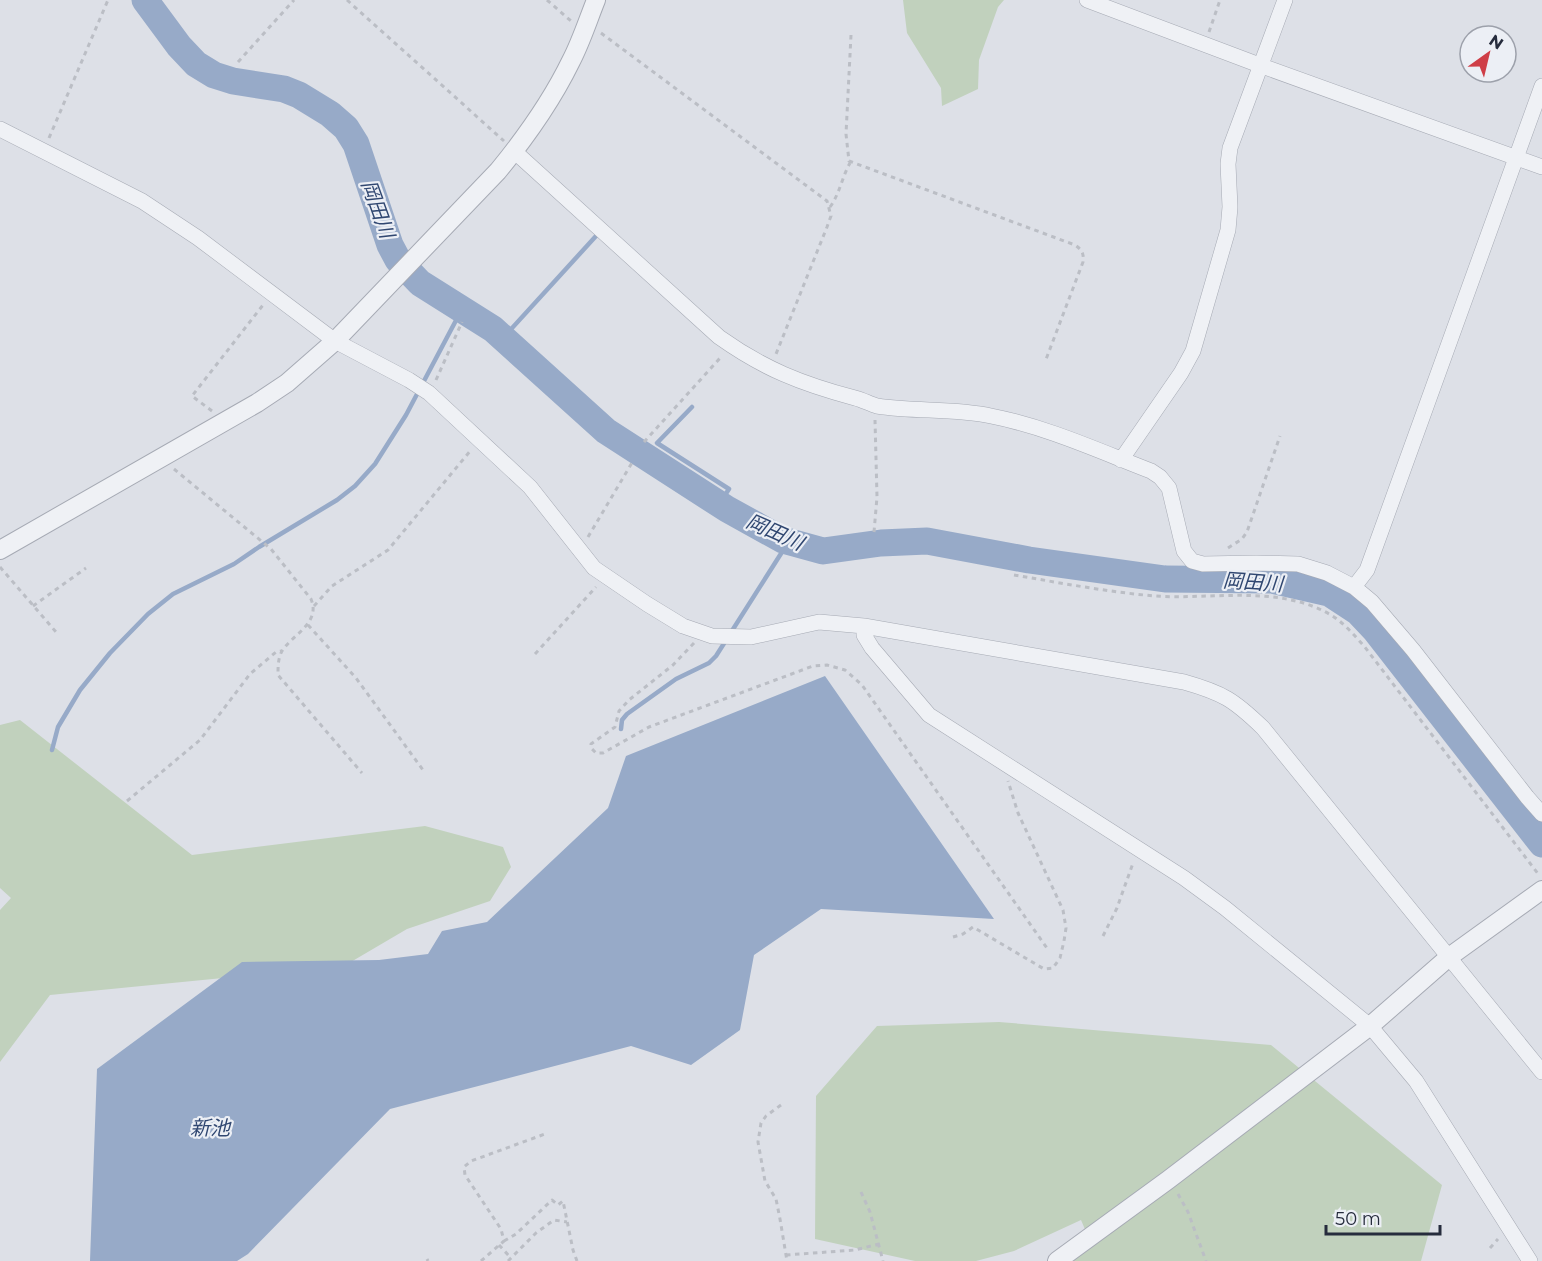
<svg xmlns="http://www.w3.org/2000/svg" width="1542" height="1261" font-family="Montserrat,'Noto Sans JP',sans-serif">
<style>
.green{fill:#c1d1bd}
.water{fill:#97aac8}
.lines{fill:none;stroke-linecap:round;stroke-linejoin:round}
.stream{stroke:#97aac8;stroke-width:4.5}
.river{stroke:#97aac8;stroke-width:27}
.minor-casing{stroke:#a6aab4;stroke-width:16}
.tertiary-casing{stroke:#a6aab4;stroke-width:20}
.path{stroke:#bbbec5;stroke-width:3;stroke-dasharray:4.5 4.5;stroke-linecap:butt}
.minor{stroke:#eff1f5;stroke-width:15}
.tertiary{stroke:#eff1f5;stroke-width:18}
.labels{text-anchor:middle;dominant-baseline:central;stroke-width:4.5;stroke-linejoin:round;paint-order:stroke}
.water-label{font-size:20px;font-style:italic;fill:#304771;stroke:#eceff5}
</style>
<rect width="100%" height="100%" fill="#dde0e7"/>
<path class="green" d="M903,0h101l-6,7 -19,53 -1,29 -36,17 -1,-18 -34,-55z
M20,720l172,135 233,-29 78,21 8,20 -21,34 -83,28 -63,37 -294,29 -50,67v-152l11,-12 -11,-10v-163z
M999,1022l272,23 171,140 -21,76h-353l19,-27 -6,-14 -67,31 -38,10h-61l-100,-22 1,-143 61,-70z"/>
<path class="water" d="M825,676l169,243 -173,-10 -67,46 -14,75 -49,35 -60,-19 -241,63 -142,145 -11,7h-147l7,-192 145,-107 137,-2 49,-6 14,-23 45,-9 121,-114 18,-52z"/>
<g class="lines">
<path class="stream" d="M503,338l93,-102
M692,407l-35,36 72,46 -10,15
M621,729l1,-9 5,-6 49,-35 33,-16 7,-7 73,-115
M52,750l6,-23 22,-37 30,-37 38,-39 25,-20 61,-30 25,-17 78,-47 18,-14 20,-22 31,-49 56,-106"/>
<path class="river" d="M145,0l34,46 17,18 18,11 19,6 51,8 15,6 31,19 16,14 10,16 34,101 8,15 22,23 73,46 113,102 121,78 56,31 40,11 58,-8 46,-2 102,19 136,19 107,1 57,13 29,19 17,18 167,214"/>
<g class="minor-casing">
<path id="minor" d="M1087,0l175,66 280,101
M0,129l142,72 56,37 137,103 74,39 20,13 101,94 64,81 53,36 36,22 29,10 39,1 68,-15 45,4 320,56c39,11 50,18 79,46l279,344
M514,151l205,186c45,32 83,47 136,61 8,2 15,6 22,8 38,6 77,2 114,10 56,11 108,35 160,55l9,6 9,11 15,63 8,10 11,3 53,-1 42,1 29,9 27,14 18,15 41,48 114,147 15,17
M1121,460l60,-87 12,-22 35,-121 2,-23 -2,-43 2,-16 55,-148
M1354,587l13,-17 175,-484
M864,626v9l8,13 57,67 255,163 41,30 145,118 46,55 114,180"/>
</g>
<g class="tertiary-casing">
<path id="tertiary" d="M0,550l257,-147 30,-20 48,-42 163,-170c28,-34 54,-71 73,-110 10,-19 17,-41 25,-61
M1057,1261l111,-81 202,-154 79,-69 93,-67"/>
</g>
<path class="path" d="M347,0l157,141
M547,0l24,21
M1209,32l11,-32
M601,33l226,168 4,15 -4,11 -51,127
M851,35l-5,99 3,27 226,84c7,5 9,8 8,17l-38,100
M238,62l56,-62
M49,138l59,-138
M830,207c10,-14 12,-30 20,-44
M436,380l26,-58
M212,411l-20,-15 71,-91
M644,442l77,-85
M174,469l97,80 40,50c10,24 -18,35 -29,52 -4,7 -4,16 -4,24l84,98
M874,532l3,-35 -2,-77
M588,537l45,-76
M1228,548l14,-9 5,-7 33,-96
M0,567l56,65
M1014,575c47,8 94,17 141,21 57,4 123,-12 176,19 13,8 23,20 33,31l175,229
M33,606l53,-38
M314,606l18,-20 56,-36 83,-100
M308,625l48,53 67,92
M694,643l-21,22 -44,35 -10,11 -4,16 -24,17v4l5,5h7l46,-26 164,-61 14,-1 18,5 17,15 187,266
M535,654l61,-67
M127,801l73,-61 50,-66 26,-22 5,-1
M1103,936l14,-28 16,-45
M953,937l10,-3 10,-7 71,42 9,-1 7,-10 4,-17 2,-13 -3,-18 -45,-97 -10,-32
M781,1105l-15,11 -5,7 -3,19 7,39 11,18 4,20 7,42
M861,1192l9,20 13,49
M1178,1194l10,18 18,49
M504,1241l12,-7 36,-34 6,5 5,-4 10,49 4,11
M499,1245l12,13
M1490,1248l8,-9
M786,1255l69,-5 24,-6
M427,1259l1,2
M481,1261l23,-20 -3,-12 -36,-54 -1,-8 7,-6 74,-27
M508,1261l28,-28 18,-13 13,2"/>
<use href="#minor" class="minor"/>
<use href="#tertiary" class="tertiary"/>
</g>
<g class="labels">
<g class="water-label">
<text transform="translate(378 209) rotate(70)">岡田川</text>
<text transform="translate(775 532) rotate(24)">岡田川</text>
<text transform="translate(1253 582) rotate(4)">岡田川</text>
<text x="210" y="1128">新池</text>
</g>
</g>
<g transform="translate(1488 54) rotate(34)"><circle r="28" fill="#eceff5" stroke="#9da1ab" stroke-width="1.5"/>
<path d="M0-4.5L10 22L0 15L-10 22Z" fill="#cf3e47"/>
<text y="-9" font-size="16" font-weight="bold" text-anchor="middle" fill="#262c3d">N</text>
</g>
<path d="M1326 1225v9h114v-9" fill="none" stroke="#262c3d" stroke-width="3"/>
<text x="1335" y="1225" font-size="18" fill="#262c3d" stroke="#eceff5" stroke-width="4.5" paint-order="stroke">50 m</text>
</svg>
